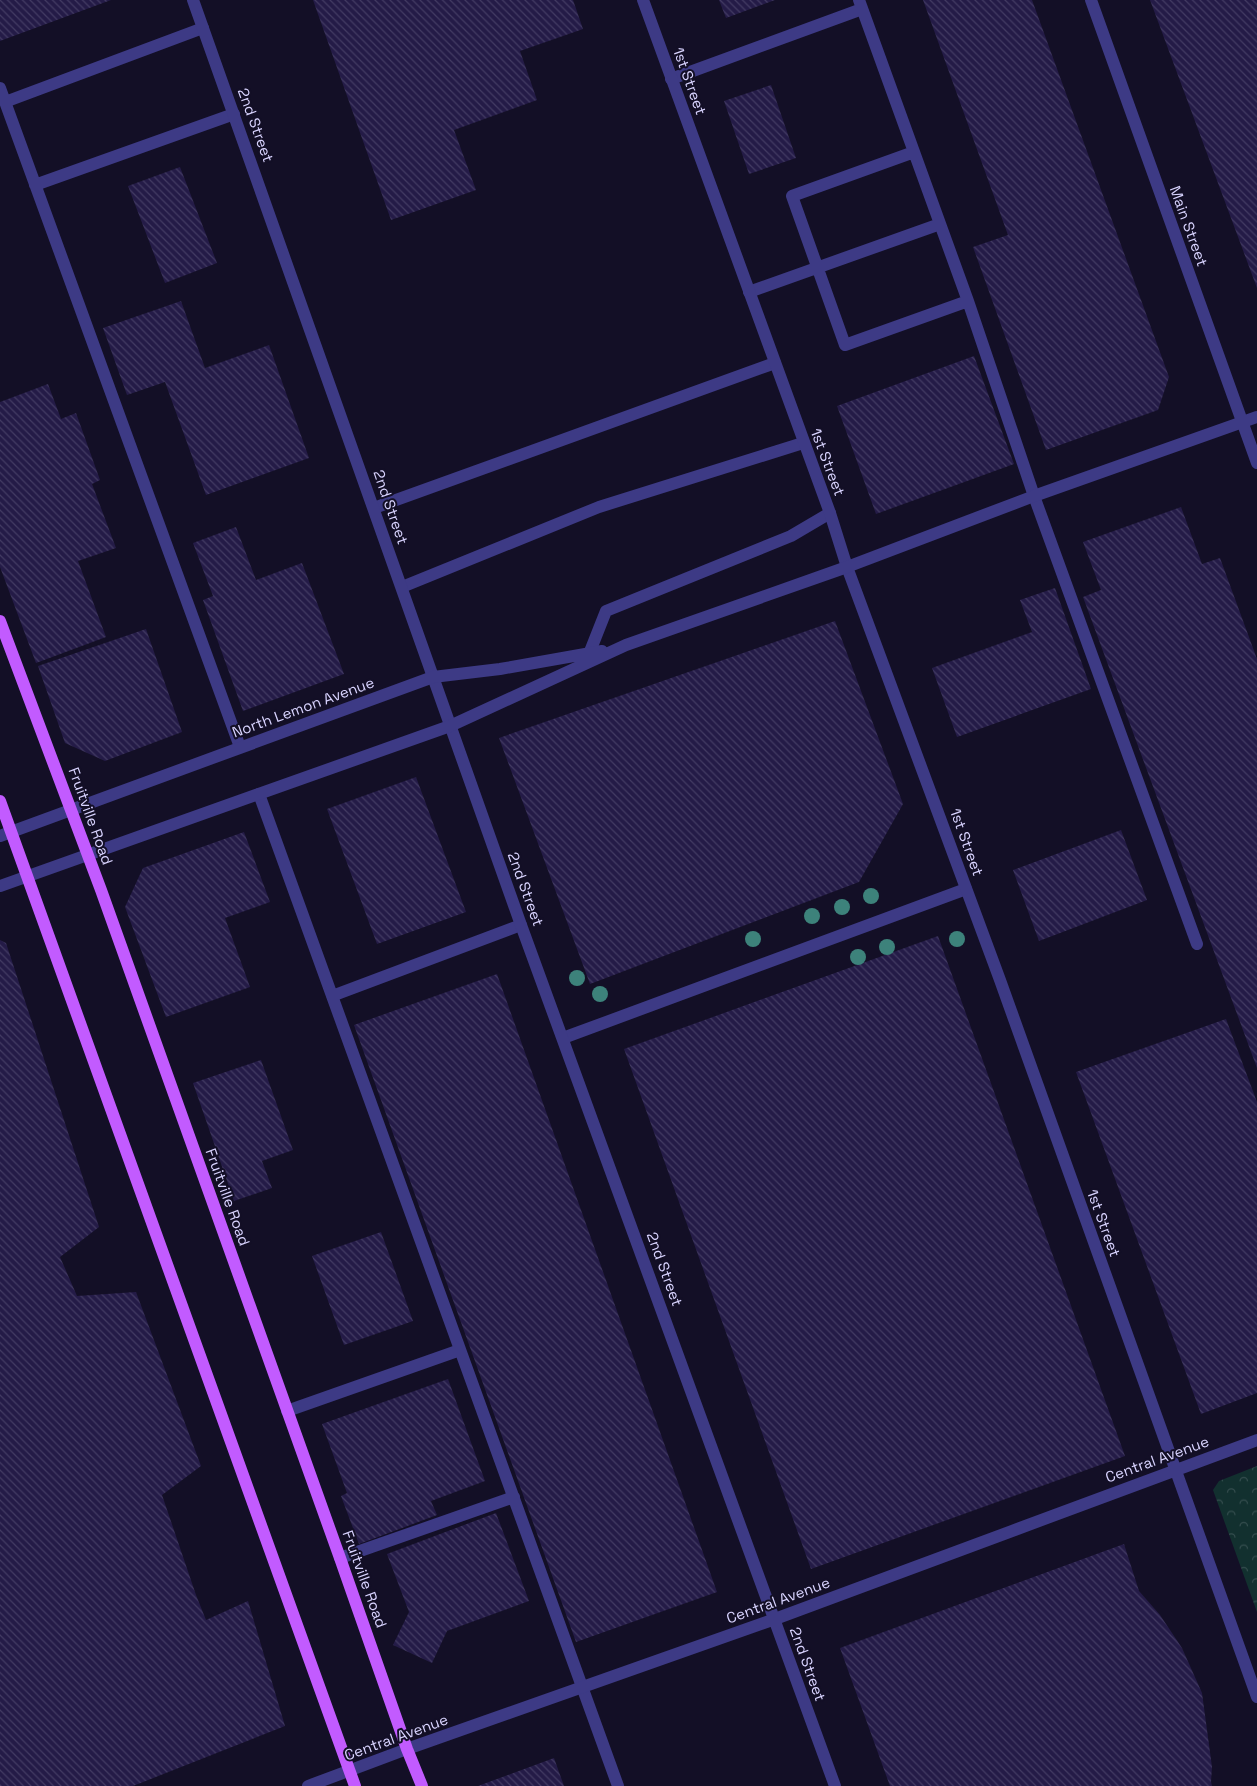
<svg xmlns="http://www.w3.org/2000/svg" width="1257" height="1786" font-family="'Space Grotesk',sans-serif">
<style>
.park{fill:url(#park-crowns)}
.building{fill:url(#building-back-hatch)}
.lines{fill:none;stroke-linecap:round;stroke-linejoin:round}
.service{stroke:#3d3a85;stroke-width:12}
.minor{stroke:#3d3a85;stroke-width:12}
.tertiary{stroke:#3d3a85;stroke-width:12}
.primary{stroke:#c25bff;stroke-width:12}
.tree{fill:#3d827b}
.labels{text-anchor:middle;dominant-baseline:central;stroke-width:4;stroke-linejoin:round;paint-order:stroke}
.street-label{font-size:15px;fill:#d9d4ff;stroke:#130f26}
</style>
<defs>
<pattern id="park-crowns" width="20" height="18" patternUnits="userSpaceOnUse" patternTransform="scale(1.25)"><rect width="20" height="18" fill="#12302f"/><path d="M2 6a3 3 0 1 1 6 0M12 15a3 3 0 1 1 6 0" fill="none" stroke="#344d4e"/></pattern>
<pattern id="building-back-hatch" width="6" height="6" patternUnits="userSpaceOnUse" patternTransform="scale(1.25)"><rect width="6" height="6" fill="#241b47"/><path d="M-1 5l2 2M0 0l6 6M5-1l2 2" fill="none" stroke="#433b63"/></pattern>
</defs>
<rect width="100%" height="100%" fill="#130f26"/>
<path class="park" d="M1257,1466v146l-44,-122 6,-9z"/>
<path class="building" d="M0,0h111l-111,41z
M313,0h260l10,29 -63,22 17,49 -83,30 22,60 -85,30z
M719,0h56l-49,18z
M923,0h109l137,377 -11,33 -112,40 -73,-203 35,-12z
M1150,0h107v288z
M771,85l25,73 -47,16 -25,-73z
M180,167l37,96 -52,20 -37,-97z
M181,301l24,67 64,-23 40,113 -103,37 -41,-113 -38,13 -24,-67z
M974,356l40,108 -138,50 -39,-108z
M48,384l13,35 15,-6 24,67 -8,4 24,64 -38,13 28,76 -70,26 -36,-96v-165z
M1181,507l21,57 18,-6 37,101v409l-174,-471 18,-7 -18,-48z
M236,527l20,53 46,-17 42,111 -101,37 -40,-111 10,-4 -20,-53z
M1055,588l36,101 -134,48 -25,-69 100,-36 -12,-32z
M835,621l68,183 -44,78 -269,102 -91,-246z
M146,629l36,103 -77,29 -40,-18 -27,-77z
M416,777l50,135 -89,32 -50,-135z
M1121,830l26,70 -108,41 -26,-71z
M244,832l26,70 -45,16 25,69 -84,30 -41,-110 18,-39z
M938,936l187,520 -314,113 -187,-520z
M0,940l6,3 93,284 -39,30 17,39 59,-4 65,174 -39,29 34,100 10,25 42,-19 37,125 -152,60h-133z
M497,974l220,618 -141,50 -222,-617z
M1226,1019l31,83v291l-56,21 -125,-342z
M261,1060l32,90 -31,11 10,27 -38,13 -41,-118z
M381,1232l32,89 -69,24 -32,-89z
M448,1379l37,102 -54,20 6,14 -78,29 -18,-48 6,-3 -25,-69z
M496,1513l33,88 -82,30 -15,32 -39,-18 16,-33 -22,-58z
M1124,1544l15,47 21,24 22,33 20,45 10,74 -1,15 1,4h-322l-50,-138z
M554,1758l10,28h-86z"/>
<g class="lines">
<path class="service" d="M859,0l109,301 66,195 163,448
M671,79l191,-70
M0,88l240,659
M5,102l198,-74
M914,152l-122,44 53,149 123,-44
M35,185l199,-71
M749,292l191,-68
M374,508l401,-145
M402,587l197,-80 204,-64
M589,654l17,-43 185,-75 39,-23
M259,794l359,992
M332,996l189,-71
M563,1038l403,-149
M287,1411l173,-61
M340,1558l174,-61"/>
<path class="minor" d="M193,0l328,925 314,861
M643,0l187,513 17,54 153,413 257,717
M407,1749l368,-130 482,-179"/>
<path class="tertiary" d="M1091,0l166,463
M0,836l433,-159 67,-8 102,-18
M0,886l450,-160 176,-81 221,-78 187,-71 223,-79
M308,1786l99,-37"/>
<path class="primary" d="M0,621l101,269 239,668 67,191 15,37
M0,801l355,985"/>
</g>
<g class="tree">
<circle cx="871" cy="896" r="8"/>
<circle cx="842" cy="907" r="8"/>
<circle cx="812" cy="916" r="8"/>
<circle cx="753" cy="939" r="8"/>
<circle cx="957" cy="939" r="8"/>
<circle cx="887" cy="947" r="8"/>
<circle cx="858" cy="957" r="8"/>
<circle cx="577" cy="978" r="8"/>
<circle cx="600" cy="994" r="8"/>
</g>
<g class="labels">
<g class="street-label">
<text transform="translate(690 81) rotate(70)">1st Street</text>
<text transform="translate(256 125) rotate(70)">2nd Street</text>
<text transform="translate(1189 226) rotate(70)">Main Street</text>
<text transform="translate(828 462) rotate(69)">1st Street</text>
<text transform="translate(391 507) rotate(71)">2nd Street</text>
<text transform="translate(303 707) rotate(-20)">North Lemon Avenue</text>
<text transform="translate(91 816) rotate(70)">Fruitville Road</text>
<text transform="translate(967 842) rotate(70)">1st Street</text>
<text transform="translate(526 889) rotate(70)">2nd Street</text>
<text transform="translate(228 1197) rotate(70)">Fruitville Road</text>
<text transform="translate(1104 1223) rotate(70)">1st Street</text>
<text transform="translate(665 1269) rotate(70)">2nd Street</text>
<text transform="translate(1157 1459) rotate(-20)">Central Avenue</text>
<text transform="translate(365 1579) rotate(70)">Fruitville Road</text>
<text transform="translate(778 1600) rotate(-20)">Central Avenue</text>
<text transform="translate(808 1664) rotate(70)">2nd Street</text>
<text transform="translate(396 1737) rotate(-20)">Central Avenue</text>
</g>
</g>
</svg>
